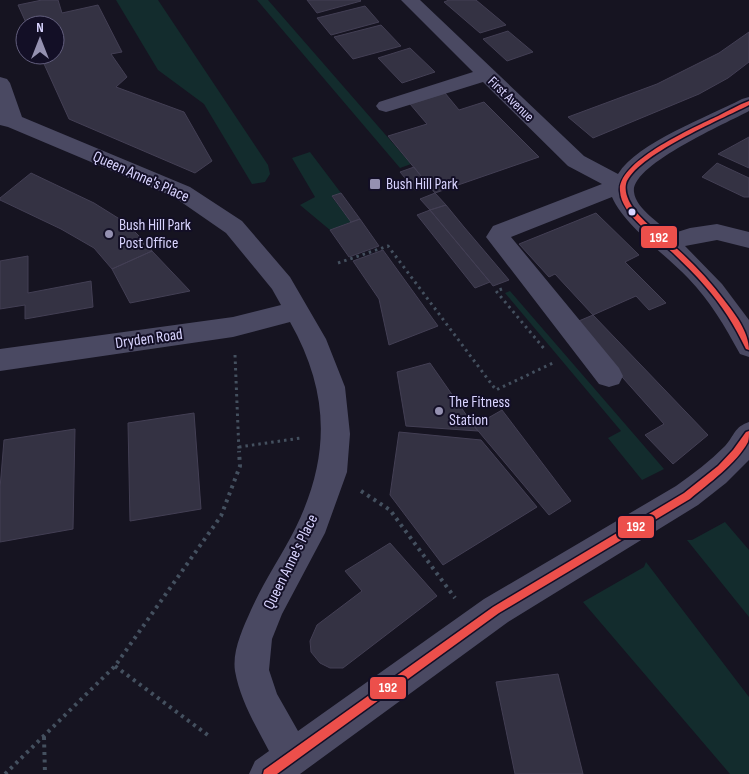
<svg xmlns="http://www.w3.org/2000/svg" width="749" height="774" viewBox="0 0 749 774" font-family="'Sofia Sans Condensed',sans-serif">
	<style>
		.green { fill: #132c2d }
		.building { fill: #343243; stroke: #433f54 }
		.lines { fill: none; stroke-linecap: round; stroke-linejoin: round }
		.path-far1 { stroke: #44505f; stroke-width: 3; stroke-dasharray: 2.5 4; stroke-linecap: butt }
		.path { stroke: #44505f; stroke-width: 4; stroke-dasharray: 3 4.5; stroke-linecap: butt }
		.minor { fill: #4a4962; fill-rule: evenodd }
		.bus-1-casing { stroke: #130f26; stroke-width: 3 }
		.bus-1 { fill: #ec4f4b; fill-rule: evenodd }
		.poi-dot { fill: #9591b1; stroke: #130f26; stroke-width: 2 }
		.bus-dot { fill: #d9d4ff; stroke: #130f26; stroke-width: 2 }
		.labels { text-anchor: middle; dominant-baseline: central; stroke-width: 4; stroke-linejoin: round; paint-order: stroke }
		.far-street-label { font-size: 14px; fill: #d9d4ff; stroke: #130f26 }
		.street-label { font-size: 16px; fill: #d9d4ff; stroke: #130f26 }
		.poi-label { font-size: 16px; fill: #d9d4ff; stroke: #130f26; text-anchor: start }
		.line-badge { stroke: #130f26; stroke-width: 2 }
		.badge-label { font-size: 14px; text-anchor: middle; font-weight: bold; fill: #fff }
	</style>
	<rect width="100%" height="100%" fill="#161421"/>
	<path class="green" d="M116,0H158L268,165L270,174L265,182L252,184L204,104L158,70Z
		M257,0H268L411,164L400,168Z
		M310,152L341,193L332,197L351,222L330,230L300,205L315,197L292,158Z
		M510,291L664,469L642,480L608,438L621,431L505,293Z
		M725,522L749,550V617L687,540H692Z
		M646,562L749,697V774H730L583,602L644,567Z"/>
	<path class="building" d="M42,0H58L62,13L98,5L122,52L111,54L127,77L116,87L184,112L212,161L195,173L69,119L40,55H55V25H27L18,5Z
		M307,0H360L361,1L317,13Z
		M449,0H476L506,25L480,33L444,2Z
		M365,6L379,22L331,35L317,18Z
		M381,25L401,46L353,59L334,37Z
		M508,31L533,52L507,61L483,39Z
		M749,32V62L728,78L699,94L593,138L568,117L657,84L719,53Z
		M410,48L435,72L402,83L378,58Z
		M445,93L459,110L484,102L539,157L435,193L388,136L427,124L410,104Z
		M749,137V168L718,154Z
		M717,163L749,178V197H744L702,177Z
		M414,167L428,185L415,190L400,172Z
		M31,173L94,203L126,223L149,246L152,251L112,269L94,248L61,229L0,200V198Z
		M341,193L360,219L351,222L332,196Z
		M435,193L446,205L430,210L420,199Z
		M446,205L464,227L509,280L493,286L490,282L430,210Z
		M430,210L490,282L475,288L417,215Z
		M596,213L639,255L625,262L666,303L649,310L636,296L593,315L555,274L549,277L519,244Z
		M360,219L379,246L349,257L330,230Z
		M383,250L438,326L389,345L379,299L353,261Z
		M152,251L190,291L130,303L112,269Z
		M28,256V293L91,281L93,307L25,319V305L0,309V261Z
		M593,315L708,435L673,464L645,435L664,424L574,323Z
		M430,363L474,426L478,431L406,426L397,372Z
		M502,410L571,501L549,515L474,426Z
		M194,413L201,509L130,521L128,423Z
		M75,429L73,529L0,542V488L4,440Z
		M399,432L481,440L537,507L443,565L390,495Z
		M390,543L437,596L343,668H330L320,663L311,652L310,641L317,625L362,591L345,571Z
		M558,674L583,774H515L496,682Z"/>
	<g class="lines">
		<path class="path-far1" d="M338,263L388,246L496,390L555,362
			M502,289L496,291L546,351
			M235,355L239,452
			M239,447L301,438"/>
		<path class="path" d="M361,491L390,510L455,598
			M115,666L209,736
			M44,737L45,774
			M5,774L115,666L221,516L240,466L239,451"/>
		<path class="minor" d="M401,0H420L584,156L618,174C638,142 708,117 742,99L749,97V111C727,123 630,165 634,192C636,209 660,223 671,234L690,228L717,224L749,232V248L717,240L685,246L722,284L749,320V357L740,354C724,325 711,302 688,278C666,255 624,225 612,197L511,237L619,368L623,376L619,384L609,387L599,384L486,237L493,226L602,184L568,166L483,82L393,110L386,112L379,110L376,106L379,102L473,72Z
			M0,77L7,79L10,83L22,117L190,187L242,221L290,277L326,339L345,387L350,434L347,472L325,533L282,614L272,639L269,670L277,694L298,731L484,599L676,486C693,474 710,461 725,446C735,435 734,427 749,422V460L726,483L698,505L508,622L300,774H249L255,761L269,751C256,726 240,700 235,671C232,651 243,628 251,610C264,581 282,555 296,527C331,455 329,391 290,322L233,337L0,371V349L233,317L281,305L272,289L226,233L174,197L8,127L0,125Z"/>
		<defs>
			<path id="bus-1" d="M749,101V105C722,119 634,156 626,184C624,194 630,204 636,212C647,225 662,236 675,247C693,263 710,281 724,300C735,314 749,332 749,350L746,349C735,326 722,305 705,286C695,274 684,264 673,253C657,238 621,215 620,191C617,161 695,127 718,116C728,111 738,105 749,101Z
				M749,431C749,435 749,439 748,442C737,463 708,484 690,499L499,613L277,774H263L264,770L493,607L684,493L718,466L733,450L746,432Z"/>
		</defs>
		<use href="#bus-1" class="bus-1-casing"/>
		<use href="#bus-1" class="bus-1"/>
	</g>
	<g class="poi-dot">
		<rect x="369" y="178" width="12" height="12" rx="2.5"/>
		<circle cx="109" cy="234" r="5"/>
		<circle cx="439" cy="411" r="5"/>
	</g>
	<circle class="bus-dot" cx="632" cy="212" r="4.5"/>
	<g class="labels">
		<g class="far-street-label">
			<text transform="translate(511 99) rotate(44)">First Avenue</text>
		</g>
		<g class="street-label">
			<text transform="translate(141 177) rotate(24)">Queen Anne's Place</text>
			<text transform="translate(149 339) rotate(-8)">Dryden Road</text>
			<text transform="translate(291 562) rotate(-64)">Queen Anne's Place</text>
		</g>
		<g class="poi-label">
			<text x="386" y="184">Bush Hill Park</text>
			<text x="119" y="225">Bush Hill Park<tspan x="119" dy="18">Post Office</tspan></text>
			<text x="449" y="402">The Fitness<tspan x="449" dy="18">Station</tspan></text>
		</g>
	</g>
	<g class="line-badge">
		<rect x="640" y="225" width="38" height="24" rx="5" fill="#ec4f4b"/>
		<rect x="617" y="515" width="38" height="24" rx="5" fill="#ec4f4b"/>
		<rect x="369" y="676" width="38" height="24" rx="5" fill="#ec4f4b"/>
	</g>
	<g class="badge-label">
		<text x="659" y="242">192</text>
		<text x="636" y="531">192</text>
		<text x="388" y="692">192</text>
	</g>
	<g transform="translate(40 40)"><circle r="24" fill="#130f26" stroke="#625e7d"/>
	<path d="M0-4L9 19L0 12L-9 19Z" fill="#9591b1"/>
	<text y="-8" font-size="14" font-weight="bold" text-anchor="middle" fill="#d9d4ff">N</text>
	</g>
</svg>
